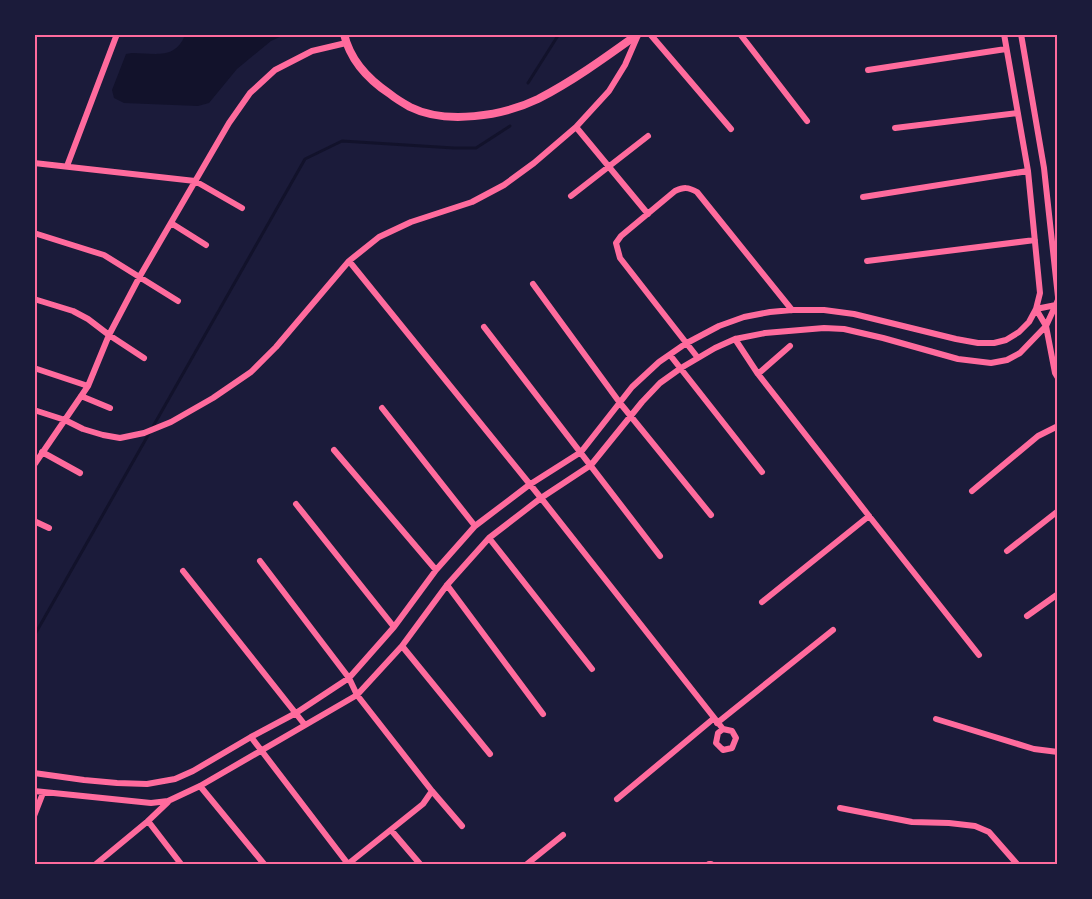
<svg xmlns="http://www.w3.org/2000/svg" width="1092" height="899" viewBox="0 0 1092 899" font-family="'Public Sans',sans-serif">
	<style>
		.water { fill: #12122b }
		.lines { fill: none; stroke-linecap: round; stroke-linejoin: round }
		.stream { stroke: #12122b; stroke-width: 3 }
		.minor { stroke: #ff6b9d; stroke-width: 6 }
		.tertiary { stroke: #ff6b9d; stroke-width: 8 }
		.neatline { fill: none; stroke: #ff6b9d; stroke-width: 2 }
	</style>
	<rect width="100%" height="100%" fill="#1b1b3a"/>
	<path class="water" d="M185,35V34L284,35L271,41L237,69L209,103L198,106L124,103L114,98L112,90L126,54L132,53C155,53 175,60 185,35Z"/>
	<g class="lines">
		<path class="stream" d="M528,83L559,34
			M34,636L305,159L342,141L454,148H476L510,126"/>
		<path class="minor" d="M650,34L731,129
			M740,34L807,121
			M1021,34L1044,168L1058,297
			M868,70L1006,49
			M576,127L648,214
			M895,128L1018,113
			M34,163L195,181L242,208
			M67,166L117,34
			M571,196L648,136
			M863,197L1028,171
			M171,223L206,245
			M34,233L104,255L178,301
			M349,261L541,498L723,729
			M867,261L1035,240
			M533,284L620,403L711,515
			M34,299L73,311L88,319L109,335L144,358
			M1036,309L1046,326L1055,373L1058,378
			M1036,309L1056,305
			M484,327L660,556
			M735,339L758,374L869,516L979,655
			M670,355L762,472
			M698,358L620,258L616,243L621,236L675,191C684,187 688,187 697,192L792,310
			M34,368L88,386
			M758,374L790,346
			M81,396L110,408
			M382,408L475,526
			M34,410L65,420L83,429L103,435L120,438L144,433L171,422L213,398L251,372L276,347L349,261L379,237L411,222L472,202L504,185L534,163L576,127L609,91L625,65L638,35
			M334,450L436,570
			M42,452L80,473
			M34,465L88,386L109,335L140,276L229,123L250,93L275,70L312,51L346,43
			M972,491L1038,436L1058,426
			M296,504L394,627
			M34,521L49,528
			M489,538L592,669
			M1007,551L1058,511
			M260,561L349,678L357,695L432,791L462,826
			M183,571L305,725
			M447,585L543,714
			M762,602L869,516
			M1027,616L1058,594
			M402,646L490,754
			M936,719L1034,749L1058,752
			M717,723L833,630
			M723,729L732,731L736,738L732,748L723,750L716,743L718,733Z
			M251,737L348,864
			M34,773L84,780L117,783L147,784L175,779L193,771L251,737L296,713L349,678L394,627L436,570L475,526L529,485L581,452L632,387L659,362L685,344L719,326L744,317L770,312L792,310H824L854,314L956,339L978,343H994L1006,340L1019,332L1029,322L1036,309L1040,293L1028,171L1004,34
			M200,786L264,864
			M34,791L151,803L168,801L200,786L357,695L402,646L447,585L489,538L541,498L591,465L642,402L660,383L681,368L715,348L735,339L765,333L824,328L844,329L883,338L958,359L991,363L1007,360L1020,353L1046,326L1058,300
			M617,799L713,719
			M840,808L912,822L949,823L975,826L989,832L1017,864
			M34,816L43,793
			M148,821L181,864
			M391,830L420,864
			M96,864L148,821L168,802
			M348,864L423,804L432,791
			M527,864L563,835
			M709,864H711"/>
		<path class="tertiary" d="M344,34C350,60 369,80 390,94C396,99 403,103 410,107C446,125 503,116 538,99C573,81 606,57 638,34"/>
	</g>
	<rect width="1092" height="899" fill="none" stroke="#1b1b3a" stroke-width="72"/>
	<rect x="36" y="36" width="1020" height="827" class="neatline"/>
</svg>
